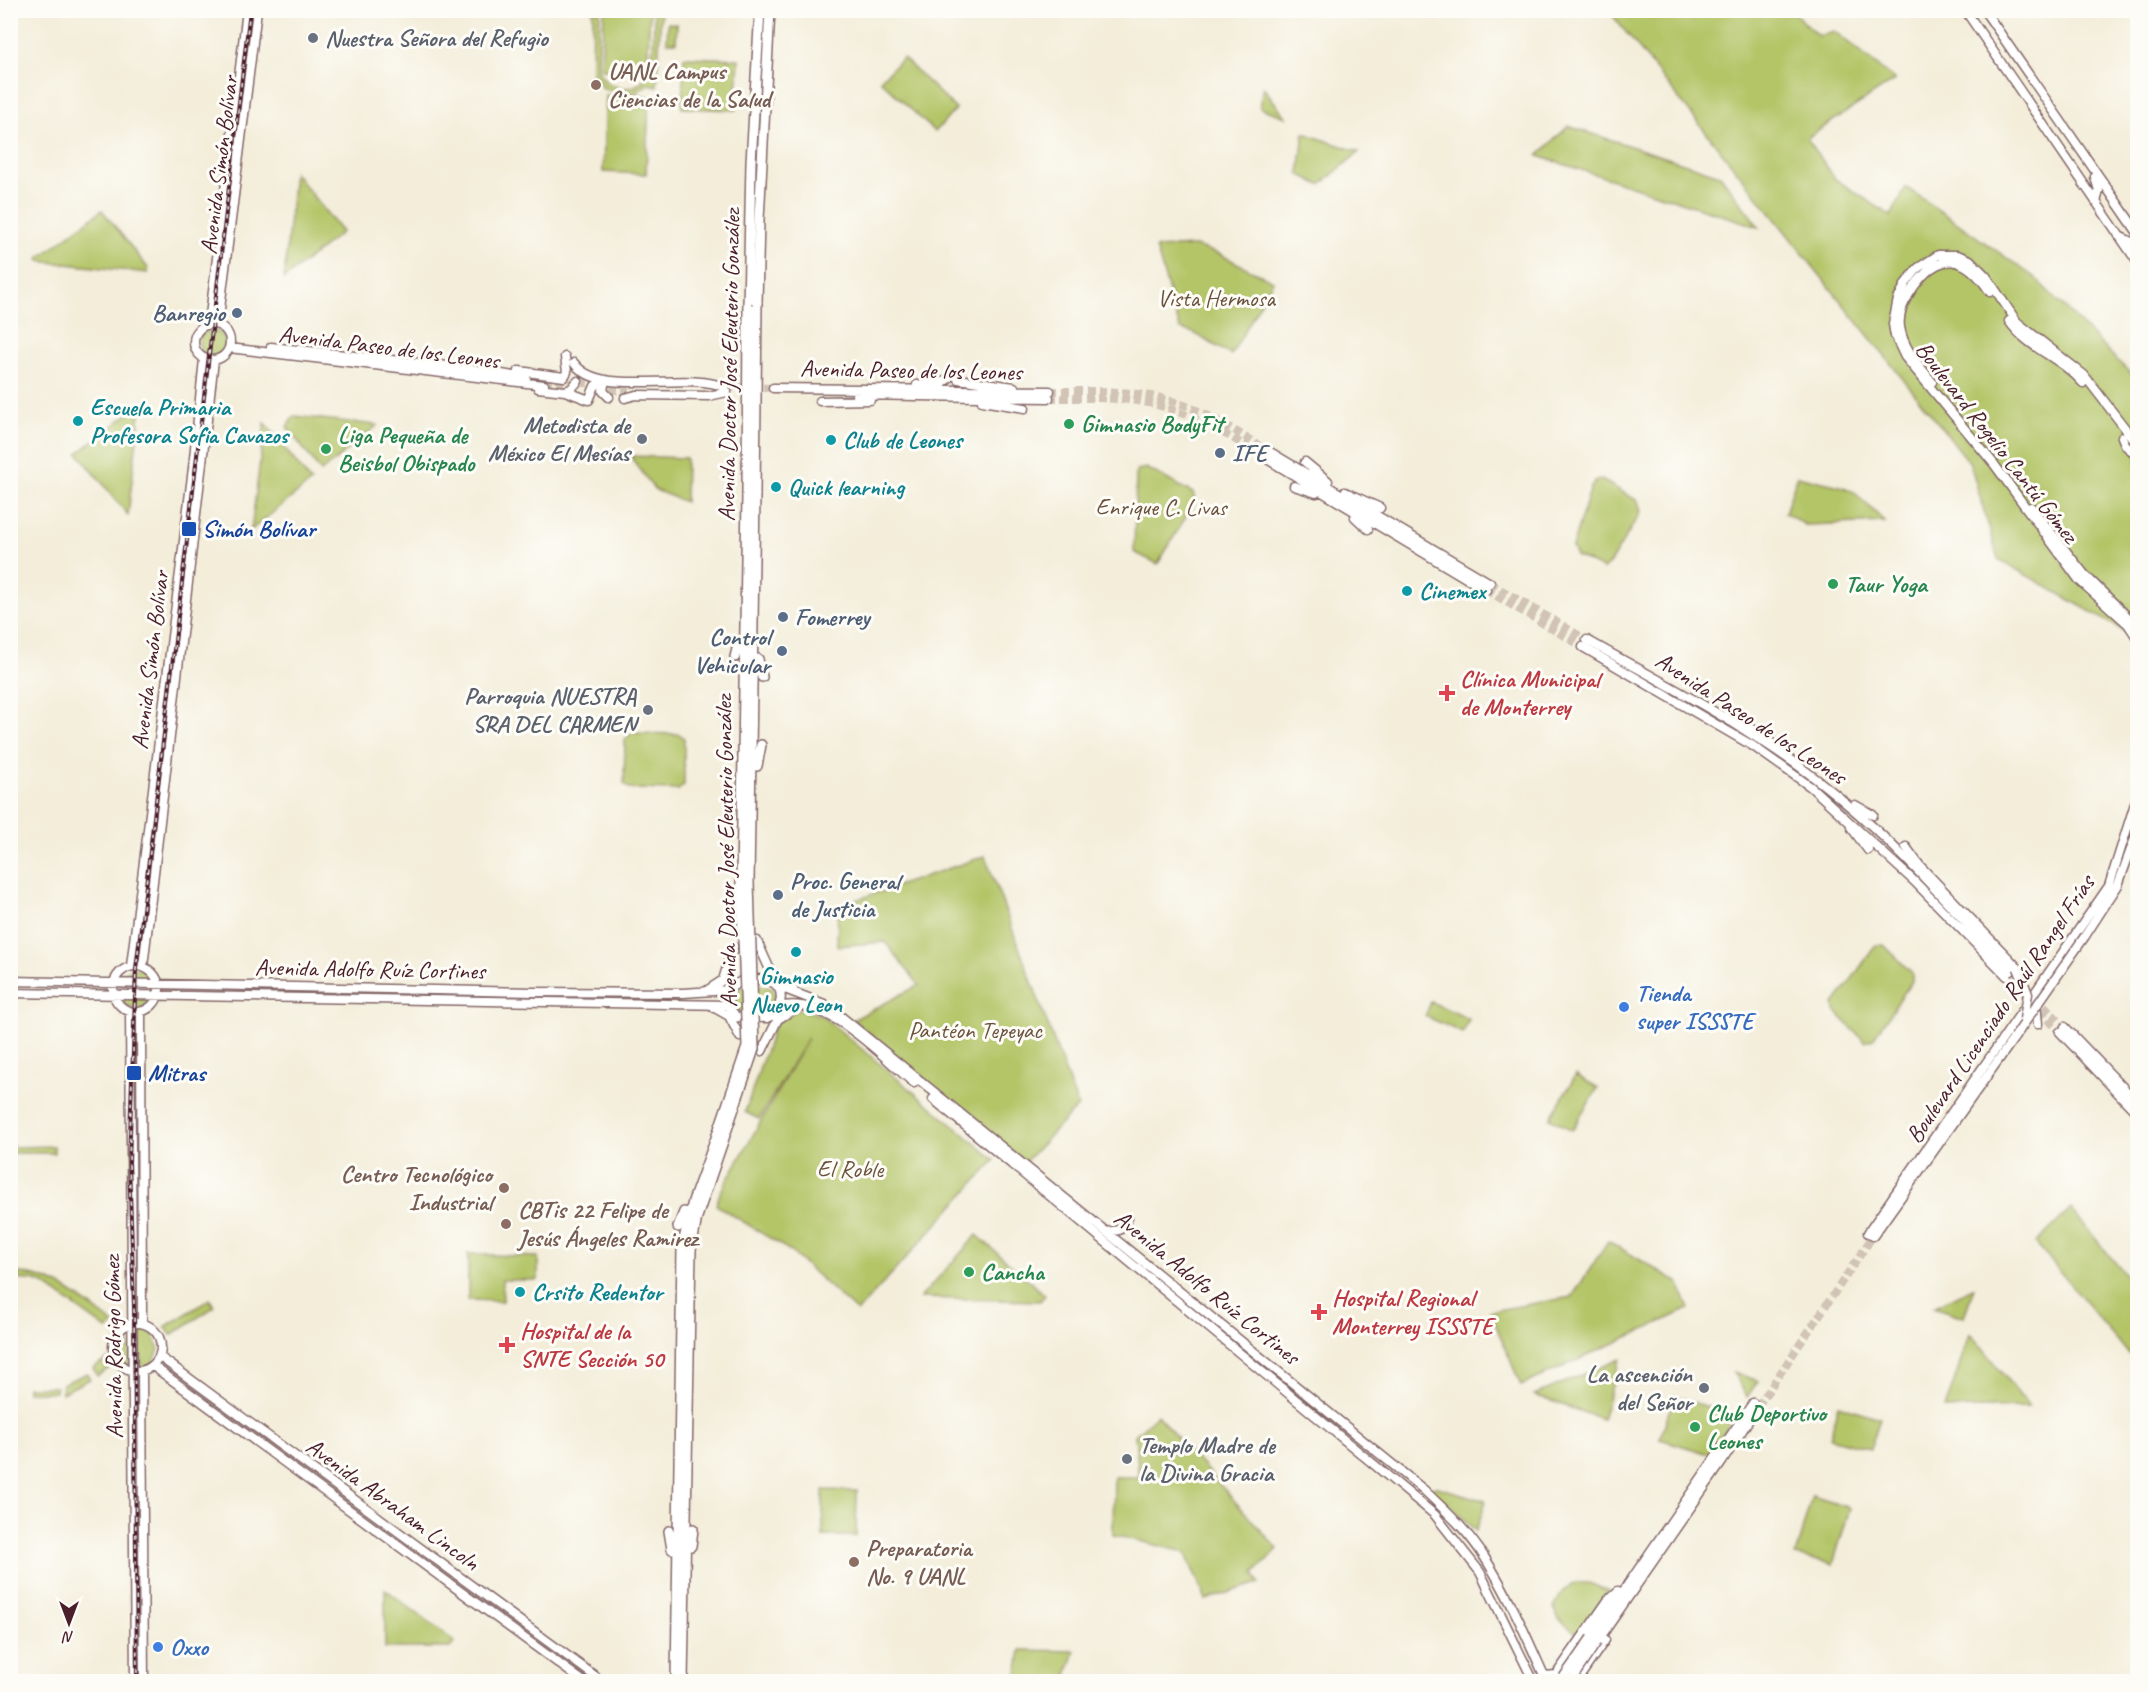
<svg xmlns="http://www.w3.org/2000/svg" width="2148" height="1692" viewBox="0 0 2148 1692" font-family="Caveat,sans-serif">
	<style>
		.green { fill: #b4c567; stroke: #7f7249; stroke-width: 1.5 }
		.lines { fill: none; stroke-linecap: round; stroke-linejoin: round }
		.major-tunnel { stroke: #d1c4b6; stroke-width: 8; stroke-dasharray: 8 4; stroke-linecap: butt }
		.major-casing { stroke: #856768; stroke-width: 11 }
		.highway-casing { stroke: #856768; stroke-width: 12 }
		.major { stroke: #fff; stroke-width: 8 }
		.highway { stroke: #fff; stroke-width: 9 }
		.rail-casing { stroke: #4a1f2b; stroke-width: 4 }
		.rail { stroke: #fdfcf7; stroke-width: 1.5; stroke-dasharray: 4.5; stroke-linecap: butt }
		.major-bridge-casing { stroke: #856768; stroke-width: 11; stroke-linecap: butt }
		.highway-bridge-casing { stroke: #856768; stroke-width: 12; stroke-linecap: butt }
		.major-bridge { stroke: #fff; stroke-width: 8 }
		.highway-bridge { stroke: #fff; stroke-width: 9 }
		.worship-dot { fill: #6b7280; stroke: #fdfcf7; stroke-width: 2 }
		.education-dot { fill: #8d6e63; stroke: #fdfcf7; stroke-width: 2 }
		.service-dot { fill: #5c6f8a; stroke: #fdfcf7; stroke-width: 2 }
		.culture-dot { fill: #0f9aa8; stroke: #fdfcf7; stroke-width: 2 }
		.leisure-dot { fill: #2e9e5b; stroke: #fdfcf7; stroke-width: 2 }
		.transit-dot { fill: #1a4fb4; stroke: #fdfcf7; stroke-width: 2 }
		.health-dot { fill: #e0444e; stroke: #fdfcf7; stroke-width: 2 }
		.shop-dot { fill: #3f7fe0; stroke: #fdfcf7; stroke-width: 2 }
		.labels { text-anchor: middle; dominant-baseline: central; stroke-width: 6; stroke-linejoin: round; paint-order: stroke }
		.worship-label { font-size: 24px; font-weight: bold; fill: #5b616d; stroke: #fdfcf7; text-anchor: end }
		.education-label { font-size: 24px; font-weight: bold; fill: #785e54; stroke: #fdfcf7; text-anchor: start }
		.street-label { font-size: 24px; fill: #4a1f2b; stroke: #fdfcf7 }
		.park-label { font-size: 24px; fill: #6a513d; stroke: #fdfcf7 }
		.service-label { font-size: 24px; font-weight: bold; fill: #4e5e75; stroke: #fdfcf7; text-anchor: start }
		.culture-label { font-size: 24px; font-weight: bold; fill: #0d838f; stroke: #fdfcf7; text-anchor: start }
		.leisure-label { font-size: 24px; font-weight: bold; fill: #27864d; stroke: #fdfcf7; text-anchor: start }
		.transit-label { font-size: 24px; font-weight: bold; fill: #164399; stroke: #fdfcf7; text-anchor: start }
		.health-label { font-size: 24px; font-weight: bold; fill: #be3a42; stroke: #fdfcf7; text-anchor: start }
		.shop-label { font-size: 24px; font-weight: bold; fill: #366cbe; stroke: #fdfcf7; text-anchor: start }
	</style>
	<rect width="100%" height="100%" fill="#fdfcf7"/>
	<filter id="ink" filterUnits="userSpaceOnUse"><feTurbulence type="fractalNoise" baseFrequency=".0167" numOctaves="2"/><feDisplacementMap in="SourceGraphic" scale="12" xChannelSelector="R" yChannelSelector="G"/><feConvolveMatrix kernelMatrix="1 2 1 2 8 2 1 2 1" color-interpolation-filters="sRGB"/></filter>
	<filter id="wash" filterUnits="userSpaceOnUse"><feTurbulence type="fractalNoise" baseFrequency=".008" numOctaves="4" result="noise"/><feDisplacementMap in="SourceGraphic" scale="24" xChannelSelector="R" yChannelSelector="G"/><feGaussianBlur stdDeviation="1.35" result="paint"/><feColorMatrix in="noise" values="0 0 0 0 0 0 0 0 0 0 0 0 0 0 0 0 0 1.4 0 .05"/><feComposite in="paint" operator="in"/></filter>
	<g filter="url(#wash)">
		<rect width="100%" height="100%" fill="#f3edd9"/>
		<path class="green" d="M593,11H600L598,70C603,80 612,87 623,88C659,90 653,33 654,11H661L657,86L648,84L637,92L625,95L649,96L646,174L603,172L606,95H621L603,88L592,74Z
			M604,11H650L647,72L601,69Z
			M1609,11H1792L1818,36L1834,31L1895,80L1807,138L1835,179L1891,216L1906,187L2034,277L2137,380V667L2128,633L1998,559L1970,463Z
			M668,23L677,24L676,42H667Z
			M684,57L739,59L736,110L682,108Z
			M903,58L956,109L935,132L880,80Z
			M1263,87L1286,117L1260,108Z
			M1568,126L1720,175L1759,227L1538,156Z
			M1304,133L1359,152L1320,185L1299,174Z
			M294,172L342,232L284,279Z
			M102,210L148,268V273L39,261V258Z
			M1195,246L1219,254L1273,281L1231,355L1194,333L1180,329L1156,248Z
			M199 343a13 13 0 1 1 26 0a13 13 0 1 1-26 0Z
			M141,404L128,515L78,453Z
			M294,416L378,425L321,472L287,427Z
			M265,423L311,482L251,530Z
			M630,456L686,458L685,502L655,490Z
			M1146,468L1193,493L1195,501L1158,564L1134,552L1136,474L1138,470Z
			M1797,476L1844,487L1854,492L1885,522L1805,525L1785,513Z
			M1597,480H1602L1638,501L1641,512L1610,563L1603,569L1576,556L1572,547L1591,487Z
			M631,733L679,734L684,738V785L678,790L630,789L624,784L625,740Z
			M985,856L1078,1106L1025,1162L853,1020L919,985L885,942L837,946L838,906Z
			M1876,945H1884L1912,973V981L1873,1039L1865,1042L1835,1011L1834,1004Z
			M139,968L150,972L155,980L117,979L128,970Z
			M760,985L772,988L775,994L772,1009L763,1014L739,1012L734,1003L735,990L748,985Z
			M119,998H155C144,1011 129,1013 119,998Z
			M1431,1002L1469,1019L1463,1033L1425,1016Z
			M798,1009L821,1015L995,1160L857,1312L789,1250L716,1205L720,1193L808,1038L759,1119L745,1112L775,1023Z
			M1576,1075L1598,1088L1572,1130L1550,1118Z
			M54,1146V1153H11V1147Z
			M2071,1209L2137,1289V1364L2036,1243Z
			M977,1235L1045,1295L1040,1301L920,1298Z
			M1608,1241L1678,1282L1689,1309L1521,1386L1490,1311L1572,1297Z
			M468,1254L538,1257V1280H502L503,1301L468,1300Z
			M11,1272C56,1275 79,1298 114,1324L108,1330L44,1284L33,1280L11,1279Z
			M1974,1287L1964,1317L1933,1307Z
			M210,1299L214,1307L171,1335L165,1327Z
			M140,1325L154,1335L159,1350L153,1363L141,1369Z
			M129,1327L130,1367L119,1360C112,1346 115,1333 129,1327Z
			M1970,1333L2029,1407L1945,1409Z
			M108,1359L113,1366L97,1376L93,1368Z
			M1620,1359L1602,1419L1534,1395Z
			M1733,1372L1758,1381L1747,1397Z
			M87,1373L90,1379L62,1393V1384Z
			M27,1387H56V1392H27Z
			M1674,1396L1735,1416L1709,1454L1660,1439Z
			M1838,1405L1880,1418L1870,1449L1830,1438Z
			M1157,1415L1278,1549L1254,1573L1259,1583L1206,1600L1185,1552L1113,1535L1114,1477H1139L1135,1435Z
			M1434,1486L1486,1501L1476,1531L1446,1501L1429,1491Z
			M823,1490L857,1491L856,1536H823Z
			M1812,1496L1850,1508L1833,1564L1795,1556Z
			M1577,1583H1589L1609,1591L1579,1635L1557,1618L1554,1607L1564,1589Z
			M385,1589L455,1642L450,1648H385Z
			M1021,1650L1075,1651L1065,1681H1016Z"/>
	</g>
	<g filter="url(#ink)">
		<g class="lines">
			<path class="major-tunnel" d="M544,381L603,384
				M727,387L773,388
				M598,389L629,391
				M1050,391C1093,391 1140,389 1181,404C1213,415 1241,435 1270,452
				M1049,398C1078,398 1108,397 1137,401C1185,408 1226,434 1267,459
				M1490,583L1587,640
				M1486,590L1583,647
				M2007,976L2060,1032
				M2036,997L2065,1027
				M1758,1406L1873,1236"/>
			<defs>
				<path id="major" d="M1965,10L2138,263
					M1984,10L2138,233
					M2095,177L2099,191L2096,202
					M2119,236L2138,245
					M2009,321C2028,349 2062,358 2083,383
					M194 342a18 18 0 1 1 36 0a18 18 0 1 1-36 0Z
					M209,324L247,10
					M218,325L257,10
					M271,347L466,368L526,378
					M229,348L544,385
					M574,363C600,399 685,370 724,387
					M519,371L564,377L567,372L565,357
					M958,379L1014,387
					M605,380L603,391L609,397
					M1932,382C1919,365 1903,348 1900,327C1898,312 1905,300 1913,288C1940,249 1966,255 1990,292
					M917,385L942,383L948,379
					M538,388L565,391L589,400L595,386L605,380
					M773,388L1050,391
					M565,391L571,389L578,381
					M857,395L1049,398
					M625,398L636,395L709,396L727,392
					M820,401L870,400
					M982,401L1025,408
					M2122,437L2126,446L2138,456
					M2138,445L2084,375L2017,322L1986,276L1970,260L1957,255H1938L1918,268L1906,283L1898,299L1893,324L1895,336L1905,357L1994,464L2079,580L2128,624L2138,639
					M1270,452L1490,583
					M1267,459L1486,590
					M1305,462L1328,481
					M1294,486L1316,493
					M1345,492L1380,508
					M2031,507L2084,574L2138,627
					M1355,517L1368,529
					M1587,640C1673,689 1766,735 1841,799C1903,850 1956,913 2011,971
					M1583,647L1753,746L1811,787L1914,881L2007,976
					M1727,710L1778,748
					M1855,805L1873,815
					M1851,827L1868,850
					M1906,847L1920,866L2018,968
					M2085,936L2118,885L2138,830
					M757,941L771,972L793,989
					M113 989a23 23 0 1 1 46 0a23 23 0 1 1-46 0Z
					M131,966L193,468L204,359
					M143,967L214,360
					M757,979C762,980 768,980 772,982C787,990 781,1013 767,1018L736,1017L728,1005L730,988L743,980Z
					M10,981L533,992L683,993L729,990
					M777,986L824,1004L843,1018L1424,1490C1446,1511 1469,1532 1485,1558C1510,1597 1528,1640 1547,1682
					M706,991L723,980L733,947
					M10,993L728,1005
					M2036,1003L2038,1024
					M713,1007L729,1016L740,1037
					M779,1007C826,994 880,1055 914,1083
					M130,1012L135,1682
					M141,1012L142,1323
					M2065,1027L2138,1103
					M2060,1032L2138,1114
					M762,1051L778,1019L798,1007
					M933,1099L1435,1515L1480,1572L1534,1682
					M1107,1232L1119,1230L1128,1218
					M1868,1233L2109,886L2138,794
					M1873,1236L2014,1038
					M113 1347a24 24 0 1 1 48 0a24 24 0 1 1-48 0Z
					M160,1357L603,1682
					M153,1366L584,1682
					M142,1371L144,1682
					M1591,1638L1753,1403
					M1597,1642L1722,1462L1757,1407
					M1544,1676L1556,1675L1609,1599L1618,1591
					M1576,1682L1605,1640"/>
				<path id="highway" d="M757,303L759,220L770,10
					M748,307L751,162L760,10
					M735,657L739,641
					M758,659L762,677
					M757,766L761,745
					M741,882L747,495
					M749,882L755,494
					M678,1227L684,1212
					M669,1531L672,1549
					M691,1546L693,1529
					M676,1682L682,1248L693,1201L715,1141
					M683,1682L691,1250L697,1217L722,1144"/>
			</defs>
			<use href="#major" class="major-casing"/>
			<use href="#highway" class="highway-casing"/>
			<use href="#major" class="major"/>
			<use href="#highway" class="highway"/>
			<defs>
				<path id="rail" d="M137,1682L134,1306L129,1162L136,969L250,10"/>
			</defs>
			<use href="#rail" class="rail-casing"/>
			<use href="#rail" class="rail"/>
			<defs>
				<path id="major-bridge" d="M2018,968L2028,994L2024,1019
					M2014,1038L2085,936
					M1560,1682L1591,1638
					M1570,1682L1597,1642"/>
				<path id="highway-bridge" d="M755,494L757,303
					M747,495L748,307
					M715,1141L747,1047L741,882
					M722,1144L754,1049L749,882"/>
			</defs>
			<use href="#major-bridge" class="major-bridge-casing"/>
			<use href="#highway-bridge" class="highway-bridge-casing"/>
			<use href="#major-bridge" class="major-bridge"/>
			<use href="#highway-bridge" class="highway-bridge"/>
		</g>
	</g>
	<g class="worship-dot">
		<circle cx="313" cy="38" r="6"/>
		<circle cx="642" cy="439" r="6"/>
		<circle cx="648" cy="710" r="6"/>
		<circle cx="1704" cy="1388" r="6"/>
		<circle cx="1127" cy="1459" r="6"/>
	</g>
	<g class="education-dot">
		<circle cx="596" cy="85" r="6"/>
		<circle cx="504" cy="1188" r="6"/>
		<circle cx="506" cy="1224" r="6"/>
		<circle cx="854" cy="1562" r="6"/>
	</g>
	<g class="service-dot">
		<circle cx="237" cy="313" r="6"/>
		<circle cx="1220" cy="453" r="6"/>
		<circle cx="783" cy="617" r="6"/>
		<circle cx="782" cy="651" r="6"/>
		<circle cx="778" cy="895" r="6"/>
	</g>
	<g class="culture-dot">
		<circle cx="78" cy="421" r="6"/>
		<circle cx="831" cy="440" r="6"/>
		<circle cx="776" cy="487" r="6"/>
		<circle cx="1407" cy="591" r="6"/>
		<circle cx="796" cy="952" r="6"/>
		<circle cx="520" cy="1292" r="6"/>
	</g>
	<g class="leisure-dot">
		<circle cx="1069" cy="424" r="6"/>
		<circle cx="326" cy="449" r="6"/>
		<circle cx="1833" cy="584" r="6"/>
		<circle cx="969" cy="1272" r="6"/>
		<circle cx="1695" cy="1427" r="6"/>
	</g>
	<g class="transit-dot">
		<rect x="181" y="521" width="16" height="16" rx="3"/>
		<rect x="126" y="1065" width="16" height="16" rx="3"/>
	</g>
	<g class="health-dot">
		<path d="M1444 684h6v6h6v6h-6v6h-6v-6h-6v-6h6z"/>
		<path d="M1316 1303h6v6h6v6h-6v6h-6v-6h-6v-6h6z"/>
		<path d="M504 1336h6v6h6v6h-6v6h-6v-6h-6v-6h6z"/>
	</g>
	<g class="shop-dot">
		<circle cx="1624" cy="1007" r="6"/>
		<circle cx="158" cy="1647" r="6"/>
	</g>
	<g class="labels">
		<g class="worship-label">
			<text x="325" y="38" text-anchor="start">Nuestra Señora del Refugio</text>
			<text x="630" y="425">Metodista de<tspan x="630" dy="28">México El Mesías</tspan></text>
			<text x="636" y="696">Parroquia NUESTRA<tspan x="636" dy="28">SRA DEL CARMEN</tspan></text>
			<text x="1692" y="1374">La ascención<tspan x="1692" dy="28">del Señor</tspan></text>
			<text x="1139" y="1445" text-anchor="start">Templo Madre de<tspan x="1139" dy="28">la Divina Gracia</tspan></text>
		</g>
		<g class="education-label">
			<text x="608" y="71">UANL Campus<tspan x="608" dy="28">Ciencias de la Salud</tspan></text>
			<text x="492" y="1174" text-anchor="end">Centro Tecnológico<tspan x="492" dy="28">Industrial</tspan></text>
			<text x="518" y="1210">CBTis 22 Felipe de<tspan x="518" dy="28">Jesús Ángeles Ramirez</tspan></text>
			<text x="866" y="1548">Preparatoria<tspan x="866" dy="28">No. 9 UANL</tspan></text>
		</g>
		<g class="street-label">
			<text transform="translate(219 165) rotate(-83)">Avenida Simón Bolívar</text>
			<text transform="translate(389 347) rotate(7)">Avenida Paseo de los Leones</text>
			<text transform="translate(729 365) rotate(-89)">Avenida Doctor José Eleuterio González</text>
			<text transform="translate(911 370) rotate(1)">Avenida Paseo de los Leones</text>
			<text transform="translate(1997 442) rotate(52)">Boulevard Rogelio Cantú Gómez</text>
			<text transform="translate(150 660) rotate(-83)">Avenida Simón Bolívar</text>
			<text transform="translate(1751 718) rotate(33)">Avenida Paseo de los Leones</text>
			<text transform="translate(726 851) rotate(-91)">Avenida Doctor José Eleuterio González</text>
			<text transform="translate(370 969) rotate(1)">Avenida Adolfo Ruíz Cortines</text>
			<text transform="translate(2000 1009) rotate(-56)">Boulevard Licenciado Raúl Rangel Frías</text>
			<text transform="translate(1207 1287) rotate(39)">Avenida Adolfo Ruíz Cortines</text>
			<text transform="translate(113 1347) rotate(-91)">Avenida Rodrigo Gómez</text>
			<text transform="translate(393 1504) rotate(36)">Avenida Abraham Lincoln</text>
		</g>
		<g class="park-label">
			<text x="1216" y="298">Vista Hermosa</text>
			<text x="1161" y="507">Enrique C. Livas</text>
			<text x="975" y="1030">Pantéon Tepeyac</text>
			<text x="850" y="1169">El Roble</text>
		</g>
		<g class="service-label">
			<text x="225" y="313" text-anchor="end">Banregio</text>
			<text x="1232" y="453">IFE</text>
			<text x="795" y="617">Fomerrey</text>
			<text x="770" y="637" text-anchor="end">Control<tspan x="770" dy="28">Vehicular</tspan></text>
			<text x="790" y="881">Proc. General<tspan x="790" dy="28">de Justicia</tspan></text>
		</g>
		<g class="culture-label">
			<text x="90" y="407">Escuela Primaria<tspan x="90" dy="28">Profesora Sofia Cavazos</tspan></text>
			<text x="843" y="440">Club de Leones</text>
			<text x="788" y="487">Quick learning</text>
			<text x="1419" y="591">Cinemex</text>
			<text x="796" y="976" text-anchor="middle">Gimnasio<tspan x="796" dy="28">Nuevo Leon</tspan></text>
			<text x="532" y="1292">Crsito Redentor</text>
		</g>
		<g class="leisure-label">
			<text x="1081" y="424">Gimnasio BodyFit</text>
			<text x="338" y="435">Liga Pequeña de<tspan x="338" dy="28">Beisbol Obispado</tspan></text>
			<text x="1845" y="584">Taur Yoga</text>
			<text x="981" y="1272">Cancha</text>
			<text x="1707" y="1413">Club Deportivo<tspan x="1707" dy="28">Leones</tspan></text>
		</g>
		<g class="transit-label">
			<text x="202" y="529">Simón Bolívar</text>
			<text x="148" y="1073">Mitras</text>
		</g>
		<g class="health-label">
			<text x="1460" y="679">Clínica Municipal<tspan x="1460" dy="28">de Monterrey</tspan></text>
			<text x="1332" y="1298">Hospital Regional<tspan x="1332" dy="28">Monterrey ISSSTE</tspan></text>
			<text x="520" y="1331">Hospital de la<tspan x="520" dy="28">SNTE Sección 50</tspan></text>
		</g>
		<g class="shop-label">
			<text x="1636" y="993">Tienda<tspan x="1636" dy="28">super ISSSTE</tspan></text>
			<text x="170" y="1647">Oxxo</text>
		</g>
	</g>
	<rect width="2148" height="1692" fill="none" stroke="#fdfcf7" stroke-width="36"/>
	<g transform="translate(69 1623) rotate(180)" stroke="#fdfcf7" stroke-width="4.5" paint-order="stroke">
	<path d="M0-4.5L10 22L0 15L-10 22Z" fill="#4a1f2b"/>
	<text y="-9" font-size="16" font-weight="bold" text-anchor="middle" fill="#4a1f2b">N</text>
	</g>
</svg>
